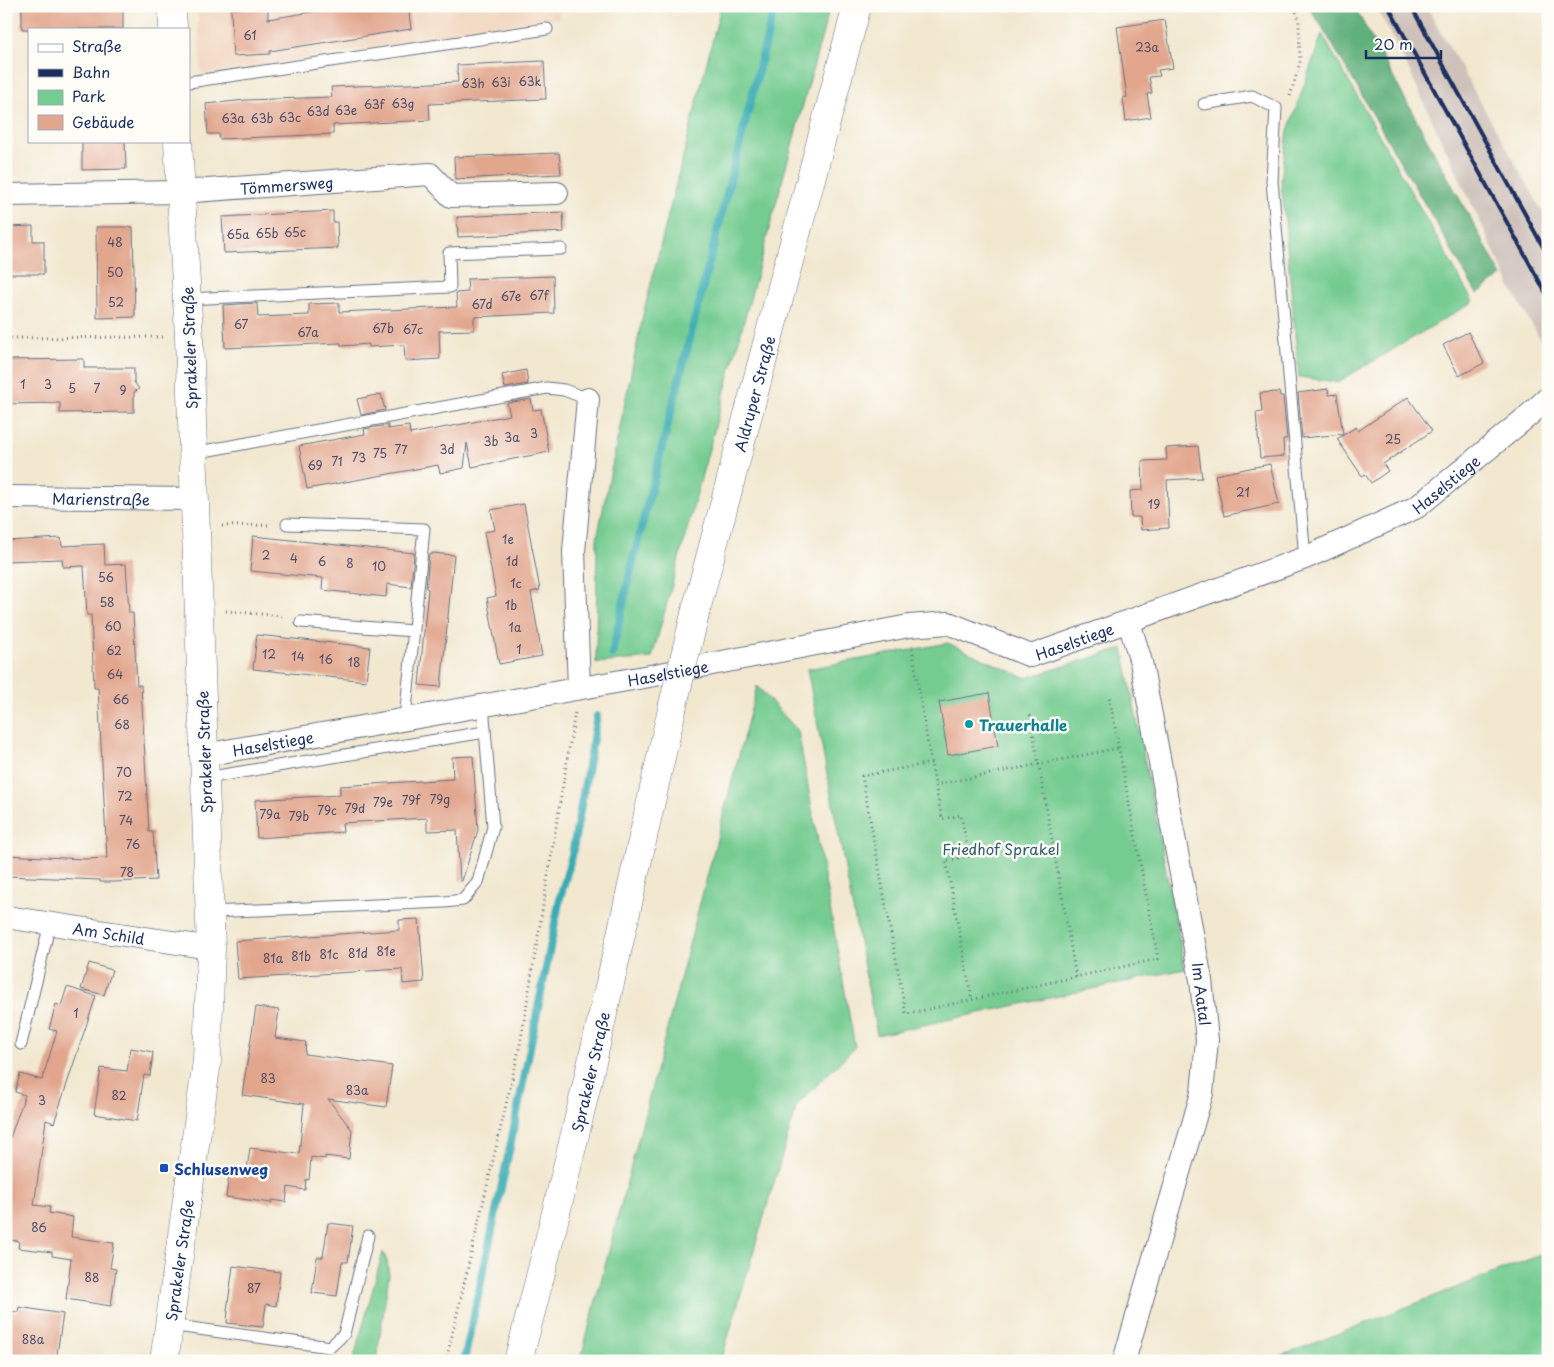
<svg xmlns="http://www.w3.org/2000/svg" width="1554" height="1367" viewBox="0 0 1554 1367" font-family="'Playpen Sans',sans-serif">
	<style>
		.built { fill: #f1d5bd }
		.industrial { fill: #cec1ba }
		.green { fill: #75cc91; stroke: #487e78 }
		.forest { fill: #60b07b; stroke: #3e706c }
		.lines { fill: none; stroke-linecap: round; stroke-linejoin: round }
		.stream { stroke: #39abb4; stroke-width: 8 }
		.building { fill: #e2a68d }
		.service-casing { stroke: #667086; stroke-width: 13 }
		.minor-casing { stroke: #667086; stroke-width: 24 }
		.tertiary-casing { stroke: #667086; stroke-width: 29 }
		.secondary-casing { stroke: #667086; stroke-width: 29 }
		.path { stroke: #667086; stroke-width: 3; stroke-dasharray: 1 4; stroke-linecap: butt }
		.service { stroke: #fff; stroke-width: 11 }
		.minor { stroke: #fff; stroke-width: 22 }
		.tertiary { stroke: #fff; stroke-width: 28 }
		.secondary { stroke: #fff; stroke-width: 28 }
		.rail { stroke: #1b2f5e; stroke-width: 4 }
		.secondary-bridge-casing { stroke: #667086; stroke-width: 29; stroke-linecap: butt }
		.secondary-bridge { stroke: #fff; stroke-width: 28 }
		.culture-dot { fill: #0f9aa8; stroke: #fdfcf7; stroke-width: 2 }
		.transit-dot { fill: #1a4fb4; stroke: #fdfcf7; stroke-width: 2 }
		.labels { text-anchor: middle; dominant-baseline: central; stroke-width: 5; stroke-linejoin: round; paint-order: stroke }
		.number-label { font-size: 12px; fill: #4d4d6a }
		.street-label { font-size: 15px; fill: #1b2f5e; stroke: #fdfcf7 }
		.culture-label { font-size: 15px; font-weight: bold; fill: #0d838f; stroke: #fdfcf7; text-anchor: start }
		.park-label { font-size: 15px; fill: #365e6d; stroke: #fdfcf7 }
		.transit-label { font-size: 15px; font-weight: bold; fill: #164399; stroke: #fdfcf7; text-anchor: start }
	</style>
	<rect width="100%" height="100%" fill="#fdfcf7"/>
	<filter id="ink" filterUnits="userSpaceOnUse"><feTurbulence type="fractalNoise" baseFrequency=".02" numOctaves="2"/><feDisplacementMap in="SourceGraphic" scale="10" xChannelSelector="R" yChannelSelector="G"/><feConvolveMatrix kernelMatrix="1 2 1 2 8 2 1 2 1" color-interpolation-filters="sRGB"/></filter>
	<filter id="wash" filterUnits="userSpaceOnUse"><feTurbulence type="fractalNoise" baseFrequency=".0096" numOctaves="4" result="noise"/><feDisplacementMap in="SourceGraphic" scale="20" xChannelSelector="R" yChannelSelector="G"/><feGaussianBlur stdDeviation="1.12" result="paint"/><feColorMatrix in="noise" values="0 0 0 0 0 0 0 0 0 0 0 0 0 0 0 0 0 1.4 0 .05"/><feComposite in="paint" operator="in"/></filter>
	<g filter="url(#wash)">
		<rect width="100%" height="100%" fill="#f2e8d0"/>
		<path class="built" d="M197,6H558L559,18L201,75Z"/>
		<path class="industrial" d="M1375,6H1426L1548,221V353L1512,290L1397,45Z"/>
		<path class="green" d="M721,6H830L652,658L596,663L597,538L643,315Z
			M1322,34L1473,302L1338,382L1299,377L1281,180L1288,131Z
			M948,643L1026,678L1123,648L1185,969L877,1035L807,669Z
			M757,686L798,731L855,1047L797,1105L721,1361H580Z
			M383,1252L387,1261L389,1275L376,1361H353Z
			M1548,1252V1361H1268Z"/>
		<path class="forest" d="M1308,6H1354L1502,276L1477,294L1321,25Z"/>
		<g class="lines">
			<path class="stream" d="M612,654L632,564L775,6
				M464,1361L514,1128L560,898L572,855L597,716"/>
		</g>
		<g id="blocks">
			<path class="building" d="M22,6H123V29H22Z
				M349,6H408L411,29L270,51V54L233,56L231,9L268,7V19Z
				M1165,20L1173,68L1158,70L1160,76L1149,77L1152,93L1147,94L1151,117L1126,121L1123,98L1127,97L1117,27Z
				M544,61L546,99L429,104L430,120L333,125V134L219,139V134H208L206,104L246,100L332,97L331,87L458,82L457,65Z
				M82,141H125L126,169L82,170Z
				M559,153L561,174L455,179L454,157Z
				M333,211V222H337L338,248L224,253L222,217Z
				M563,212L564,232L458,237L457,217Z
				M33,226V241H44V274H6V227Z
				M96,227H133L135,317L97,318Z
				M553,276L554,313L474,317V330L439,331L440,359L405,361L404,345L369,347V344L341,346V343L225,348L223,305L257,303L258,317L309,315V304L339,303V312L457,307L456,293L468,292L467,279Z
				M1468,332L1484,363L1459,376L1443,345Z
				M84,359V368H134V382L139,389L134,392V412L60,413V403L6,404V360Z
				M526,370L528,384L505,388L502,375Z
				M1328,389L1329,395L1337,394L1343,434L1302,438L1298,393Z
				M1279,392L1280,396H1283L1287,439H1283L1284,456L1260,458L1256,413L1262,412L1260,393Z
				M381,394L385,410L361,415L357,399Z
				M1408,397L1432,431L1383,464L1388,471L1371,483L1365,474L1362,476L1337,439L1356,427L1358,431Z
				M531,399L533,410L541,409L549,452L472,467L467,443L464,468L440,473L438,465L307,489L299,446L365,434L364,429L388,425V429L409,426L410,434L510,415L507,403Z
				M1198,446L1202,478L1167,480L1169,528L1141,530L1140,517H1131L1130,491L1143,490L1142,461L1167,460L1166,448Z
				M1270,464L1279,504L1224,516L1215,475Z
				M524,504L540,590L531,592L542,656L499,664L487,598L496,596L484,532L495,530L491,510Z
				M253,536L414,553L411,587L387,584L386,597L322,590L323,578L250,571Z
				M61,538L62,546L104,544L105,565L126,564L129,613H133L137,685H141L149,832H153L156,880L114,882H100V880L6,876V855L84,859L107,858L98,688H94L91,615H87L84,566L63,567L62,559L6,561V541Z
				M432,553L454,555L441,687L419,685L428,589L426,588L429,554L432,555Z
				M257,635L370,647L366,681L253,669Z
				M989,693L998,746L948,755L939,702Z
				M473,756L478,830L462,881H460L457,830L427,831V818L342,823L343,832L257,838L255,800L340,795V786L453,779L452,757Z
				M419,919L424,982L403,984L402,969L238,979L235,941L399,930V920Z
				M89,963L112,970L104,995L81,989Z
				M67,987L96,996L54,1123L46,1120L34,1205L50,1207L49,1213L73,1217L71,1237L114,1243L110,1268L116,1269L111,1306L66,1299L71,1259L52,1256V1252L18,1248L19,1241L6,1240V1149L25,1095L15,1092L20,1074L42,1080L57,1031L49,1029L56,1004L61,1006Z
				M256,1007L279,1010L275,1038L306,1042L305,1054L392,1066L386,1107L328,1099L352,1130L349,1159L325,1156V1159L311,1157L309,1180L306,1179L305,1190L288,1187L286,1202L272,1200V1203L226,1197L229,1175L246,1177L250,1148L299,1154L304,1104L242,1095Z
				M131,1048L153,1052L150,1076L144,1075L137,1121L94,1114L101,1068L127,1071Z
				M328,1223L353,1226L348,1262H342L337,1296L312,1293L317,1257H323Z
				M233,1266L280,1272L276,1306L266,1304L263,1327L227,1323L228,1311H227Z
				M19,1307L63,1314L56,1361H6V1311L18,1312Z"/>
		</g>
	</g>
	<g filter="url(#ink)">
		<use href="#blocks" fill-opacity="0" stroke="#667086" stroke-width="1"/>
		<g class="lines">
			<defs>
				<path id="service" d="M189,82L547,29
					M1204,104L1252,96L1276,108L1272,181L1305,558
					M187,299L450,287L449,253L561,249
					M193,453L547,388L564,390L588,399
					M287,524L424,529L405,719
					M301,622L413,631
					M205,778L485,732
					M210,912L445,902L463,900L478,882L493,827L483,705
					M21,1044L50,923
					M169,1325L330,1347L344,1334L368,1236"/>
				<g id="minor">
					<path id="s1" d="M6,195L180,192L430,174L451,196L557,193"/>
					<path id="s2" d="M6,497L195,499"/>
					<path d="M579,688L574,551L588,399"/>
					<path id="s3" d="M204,755L655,675L909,626L948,623L1031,656L1305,558L1417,507L1528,416L1548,398"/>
					<path id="s4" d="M6,917L211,948"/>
					<path d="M1124,1361L1202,1093L1207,1040L1201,980L1141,662L1129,622"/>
				</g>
				<g id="tertiary">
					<path d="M172,6L173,29"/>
					<path id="s5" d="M164,1361L207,1061L211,948L189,337L178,141"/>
				</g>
				<g id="secondary">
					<path id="s6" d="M696,610L857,6"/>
					<path id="s7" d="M518,1361C576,1145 622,927 672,709"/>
				</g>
			</defs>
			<use href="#service" class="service-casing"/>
			<use href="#minor" class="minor-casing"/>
			<use href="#tertiary" class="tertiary-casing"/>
			<use href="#secondary" class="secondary-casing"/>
			<path class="path" d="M1290,96L1300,63L1299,20L1294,6
				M6,338L163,337
				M222,526L269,525
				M226,611L284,616
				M912,648L931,763L942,819L961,815L969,856L946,861L972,1000
				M1030,715L1076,977
				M931,763L862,776L906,1014L1158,959L1109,695
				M935,785L1119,748
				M446,1361L520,1045L575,712"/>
			<use href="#service" class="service"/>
			<use href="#minor" class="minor"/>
			<use href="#tertiary" class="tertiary"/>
			<use href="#secondary" class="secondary"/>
			<path class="rail" d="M1388,6L1548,297
				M1411,6L1548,256"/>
			<defs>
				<path id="secondary-bridge" d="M672,709L696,610"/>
			</defs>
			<use href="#secondary-bridge" class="secondary-bridge-casing"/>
			<use href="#secondary-bridge" class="secondary-bridge"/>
		</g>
	</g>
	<circle class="culture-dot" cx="969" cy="724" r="5"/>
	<rect class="transit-dot" x="159" y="1163" width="10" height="10" rx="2.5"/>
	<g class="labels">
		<g class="number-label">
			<text x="250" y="35">61</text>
			<text x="1147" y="47">23a</text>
			<text x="530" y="81">63k</text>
			<text x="501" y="82">63i</text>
			<text x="473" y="83">63h</text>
			<text x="403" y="103">63g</text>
			<text x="374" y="104">63f</text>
			<text x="346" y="110">63e</text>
			<text x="318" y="111">63d</text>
			<text x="290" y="117">63c</text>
			<text x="233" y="118">63a</text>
			<text x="262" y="118">63b</text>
			<text x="295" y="232">65c</text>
			<text x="267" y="233">65b</text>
			<text x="238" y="234">65a</text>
			<text x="115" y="242">48</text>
			<text x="115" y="272">50</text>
			<text x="539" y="295">67f</text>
			<text x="511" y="296">67e</text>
			<text x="116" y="302">52</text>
			<text x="482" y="304">67d</text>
			<text x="241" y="324">67</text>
			<text x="383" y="328">67b</text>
			<text x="413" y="329">67c</text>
			<text x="308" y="332">67a</text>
			<text x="23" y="384">1</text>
			<text x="48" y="384">3</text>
			<text x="72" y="388">5</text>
			<text x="97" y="388">7</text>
			<text x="123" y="390">9</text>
			<text x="534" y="433">3</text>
			<text x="512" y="437">3a</text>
			<text x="1393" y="439">25</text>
			<text x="491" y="441">3b</text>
			<text x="401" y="449">77</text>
			<text x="447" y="449">3d</text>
			<text x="380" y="453">75</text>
			<text x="359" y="457">73</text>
			<text x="337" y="461">71</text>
			<text x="315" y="465">69</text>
			<text x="1243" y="492">21</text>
			<text x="1154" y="504">19</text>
			<text x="508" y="539">1e</text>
			<text x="266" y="555">2</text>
			<text x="294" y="558">4</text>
			<text x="322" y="561">6</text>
			<text x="512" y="561">1d</text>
			<text x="350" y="563">8</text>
			<text x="379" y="566">10</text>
			<text x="106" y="577">56</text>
			<text x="516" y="583">1c</text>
			<text x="107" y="602">58</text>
			<text x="511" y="605">1b</text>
			<text x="113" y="626">60</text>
			<text x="515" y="627">1a</text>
			<text x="519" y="649">1</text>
			<text x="114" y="650">62</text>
			<text x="269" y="654">12</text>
			<text x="298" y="656">14</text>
			<text x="326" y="659">16</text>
			<text x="354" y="662">18</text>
			<text x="115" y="674">64</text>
			<text x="121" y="699">66</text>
			<text x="122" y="724">68</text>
			<text x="124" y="772">70</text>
			<text x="125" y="796">72</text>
			<text x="440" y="799">79g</text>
			<text x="411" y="800">79f</text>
			<text x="383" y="802">79e</text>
			<text x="355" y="808">79d</text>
			<text x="327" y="810">79c</text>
			<text x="270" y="814">79a</text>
			<text x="299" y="816">79b</text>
			<text x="126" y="820">74</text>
			<text x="133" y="844">76</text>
			<text x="127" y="872">78</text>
			<text x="386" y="951">81e</text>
			<text x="358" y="953">81d</text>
			<text x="329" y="954">81c</text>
			<text x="301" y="956">81b</text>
			<text x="273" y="958">81a</text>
			<text x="76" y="1013">1</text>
			<text x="268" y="1078">83</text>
			<text x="357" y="1090">83a</text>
			<text x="119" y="1095">82</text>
			<text x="42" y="1100">3</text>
			<text x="39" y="1227">86</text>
			<text x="92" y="1277">88</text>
			<text x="254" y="1288">87</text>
			<text x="33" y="1339">88a</text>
		</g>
		<g class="street-label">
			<text stroke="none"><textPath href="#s1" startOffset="281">Tömmersweg</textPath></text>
			<text transform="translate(189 348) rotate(-92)">Sprakeler Straße</text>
			<text stroke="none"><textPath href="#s6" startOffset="224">Aldruper Straße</textPath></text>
			<text stroke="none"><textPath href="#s3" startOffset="1296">Haselstiege</textPath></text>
			<text stroke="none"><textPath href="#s2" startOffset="95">Marienstraße</textPath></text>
			<text stroke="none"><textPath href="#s3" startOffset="891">Haselstiege</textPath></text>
			<text stroke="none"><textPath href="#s3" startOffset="471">Haselstiege</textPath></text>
			<text stroke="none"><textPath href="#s3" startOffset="70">Haselstiege</textPath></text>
			<text transform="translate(204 752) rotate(-92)">Sprakeler Straße</text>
			<text stroke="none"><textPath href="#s4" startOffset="104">Am Schild</textPath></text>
			<text transform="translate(1202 994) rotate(83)">Im Aatal</text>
			<text stroke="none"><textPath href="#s7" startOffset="298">Sprakeler Straße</textPath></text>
			<text stroke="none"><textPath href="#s5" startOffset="102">Sprakeler Straße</textPath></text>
		</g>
		<g class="culture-label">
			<text x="979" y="724">Trauerhalle</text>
		</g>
		<g class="park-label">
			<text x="1001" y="848">Friedhof Sprakel</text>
		</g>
		<g class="transit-label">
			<text x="174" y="1168">Schlusenweg</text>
		</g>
	</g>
	<rect width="1554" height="1367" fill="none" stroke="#fdfcf7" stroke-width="25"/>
	<rect x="28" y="28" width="162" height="115" fill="#fdfcf7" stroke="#a3aaba"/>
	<rect x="38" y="44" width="25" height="8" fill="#ffffff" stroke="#a3aaba"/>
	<text x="72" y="52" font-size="15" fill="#1b2f5e">Straße</text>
	<rect x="38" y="69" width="25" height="8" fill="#1b2f5e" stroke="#a3aaba"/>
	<text x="72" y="78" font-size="15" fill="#1b2f5e">Bahn</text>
	<rect x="38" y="90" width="25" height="15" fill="#75cc91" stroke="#a3aaba"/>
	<text x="72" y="102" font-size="15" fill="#1b2f5e">Park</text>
	<rect x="38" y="115" width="25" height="15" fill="#e2a68d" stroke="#a3aaba"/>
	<text x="72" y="128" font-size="15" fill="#1b2f5e">Gebäude</text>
	<path d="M1366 50v8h75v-8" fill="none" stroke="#1b2f5e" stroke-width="2.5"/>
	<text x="1374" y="50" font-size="15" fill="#1b2f5e" stroke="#fdfcf7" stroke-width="4" paint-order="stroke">20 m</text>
</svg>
